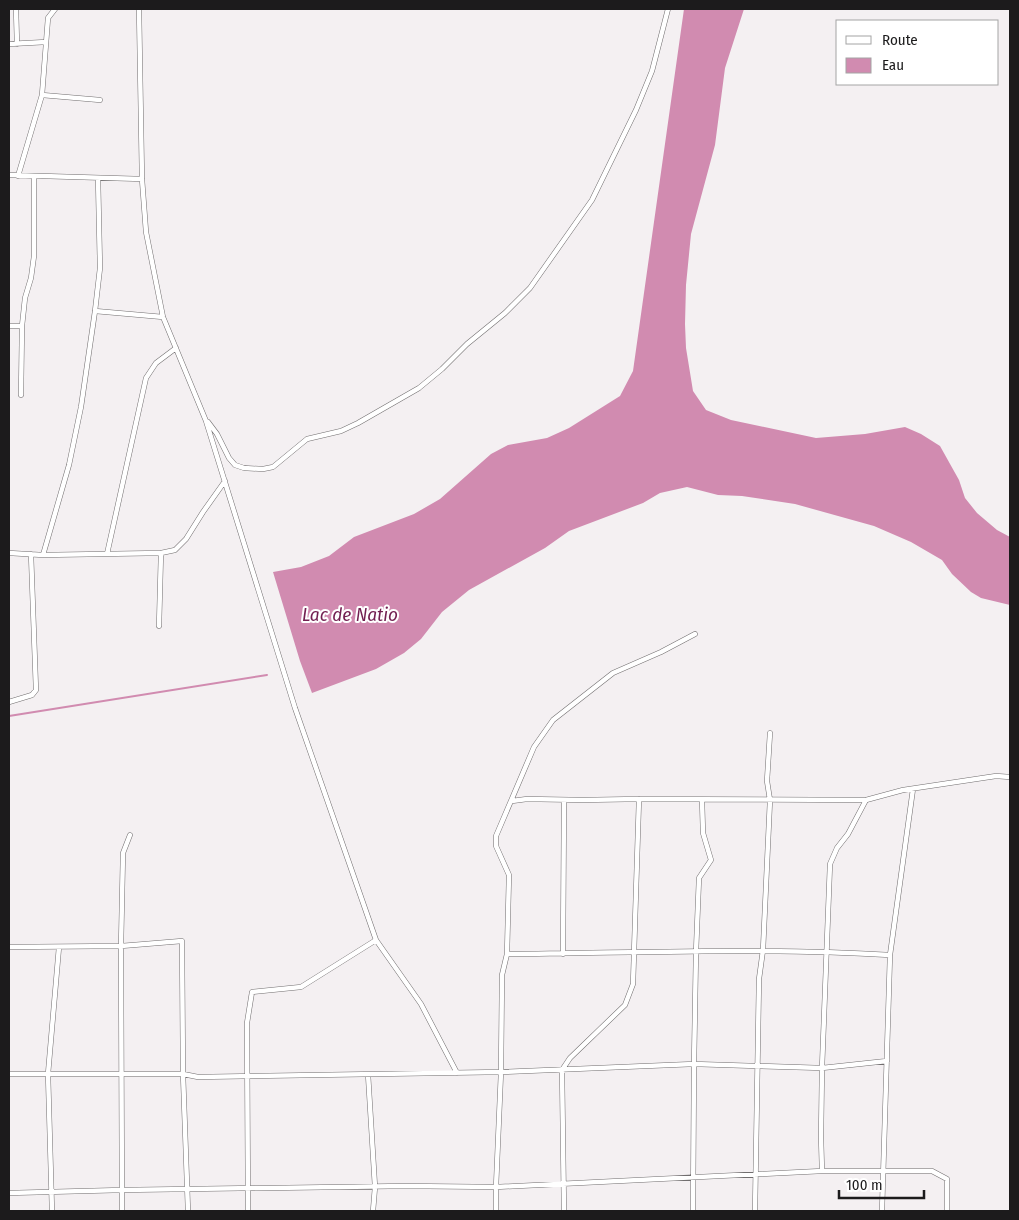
<svg xmlns="http://www.w3.org/2000/svg" width="1019" height="1220" viewBox="0 0 1019 1220" font-family="'Fira Sans Condensed',sans-serif">
	<style>
		.water { fill: #d18bb0 }
		.lines { fill: none; stroke-linecap: round; stroke-linejoin: round }
		.stream { stroke: #d18bb0; stroke-width: 2 }
		.minor-casing { stroke: #716e6f; stroke-width: 5.5 }
		.minor { stroke: #fff; stroke-width: 4.5 }
		.labels { text-anchor: middle; dominant-baseline: central; stroke-width: 4; stroke-linejoin: round; paint-order: stroke }
		.water-label { font-size: 19px; font-style: italic; fill: #721f51; stroke: #fff }
	</style>
	<rect width="100%" height="100%" fill="#f4f0f2"/>
	<path class="water" d="M684,9H744L725,68L715,145L691,234L686,285L685,324L686,348L693,391L706,410L731,420L816,438L865,434L905,427L921,434L940,446L959,480L965,498L977,513L997,530L1010,537V605L981,598L971,592L952,574L942,560L911,542L874,526L795,504L742,496L718,495L687,487L660,493L643,503L569,531L545,548L469,590L442,612L421,639L404,653L376,669L312,693L300,661L273,572L301,567L329,556L354,537L414,514L440,499L491,454L508,445L547,438L569,428L620,396L633,371Z"/>
	<g class="lines">
		<path class="stream" d="M9,716L267,675"/>
		<defs>
			<path id="minor" d="M16,9L17,44
				M139,9L142,179L146,232L163,317L206,421L295,708L376,940L421,1004L457,1073
				M9,44L46,42
				M42,95L100,100
				M9,175L142,179
				M18,176L42,95L48,18L55,9
				M95,311L163,317
				M9,326H22
				M21,395L22,326L25,298L31,278L34,256V177
				M208,422L217,434L229,458L235,465L244,468L263,469L273,467L307,439L341,431L358,423L419,388L442,369L467,344L505,313L530,288L592,200L636,110L652,71L668,9
				M9,553L43,555L161,553L175,550L186,539L203,512L225,481
				M107,554L146,378L156,363L176,348
				M43,555L69,465L81,407L95,311L100,268L98,178
				M159,626L161,553
				M9,702L32,695L36,690L31,554
				M512,801L527,799L583,800L639,799L866,800L903,790L996,776L1010,777
				M9,947L121,946L182,941L183,1074L188,1211
				M507,954C635,953 763,947 890,955
				M563,954L564,800
				M9,1074H183L198,1077L501,1072L694,1064L822,1068L887,1061
				M368,1074L375,1187L373,1211
				M822,1171L821,1137L822,1068L830,864L837,848L848,834L866,800
				M9,1193L122,1190L406,1186L496,1187L822,1171H932L947,1179V1211
				M52,1211L48,1074L59,947
				M122,1211L121,946L123,853L130,835
				M248,1211L247,1023L252,992L301,987L376,940
				M496,1211V1187L501,1072L502,975L507,954L509,875L496,846V836L534,747L553,720L613,673L661,652L695,634
				M564,1211L562,1070L570,1058L625,1005L633,984L639,799
				M693,1211L694,1064L696,952L699,878L711,860L703,833L702,800
				M755,1211L759,979L763,950L770,800L767,781L770,733
				M882,1211L890,955L913,789"/>
		</defs>
		<use href="#minor" class="minor-casing"/>
		<use href="#minor" class="minor"/>
	</g>
	<g class="labels">
		<g class="water-label">
			<text x="350" y="614">Lac de Natio</text>
		</g>
	</g>
	<rect width="1019" height="1220" fill="none" stroke="#1c1b1c" stroke-width="20"/>
	<rect x="836" y="20" width="162" height="65" fill="#ffffff" stroke="#a4a4a4"/>
	<rect x="846" y="36" width="25" height="8" fill="#ffffff" stroke="#a4a4a4"/>
	<text x="882" y="45" font-size="15" fill="#1c1b1c">Route</text>
	<rect x="846" y="58" width="25" height="15" fill="#d18bb0" stroke="#a4a4a4"/>
	<text x="882" y="70" font-size="15" fill="#1c1b1c">Eau</text>
	<path d="M839 1190v8h85v-8" fill="none" stroke="#1c1b1c" stroke-width="2.5"/>
	<text x="846" y="1190" font-size="15" fill="#1c1b1c" stroke="#ffffff" stroke-width="4" paint-order="stroke">100 m</text>
</svg>
